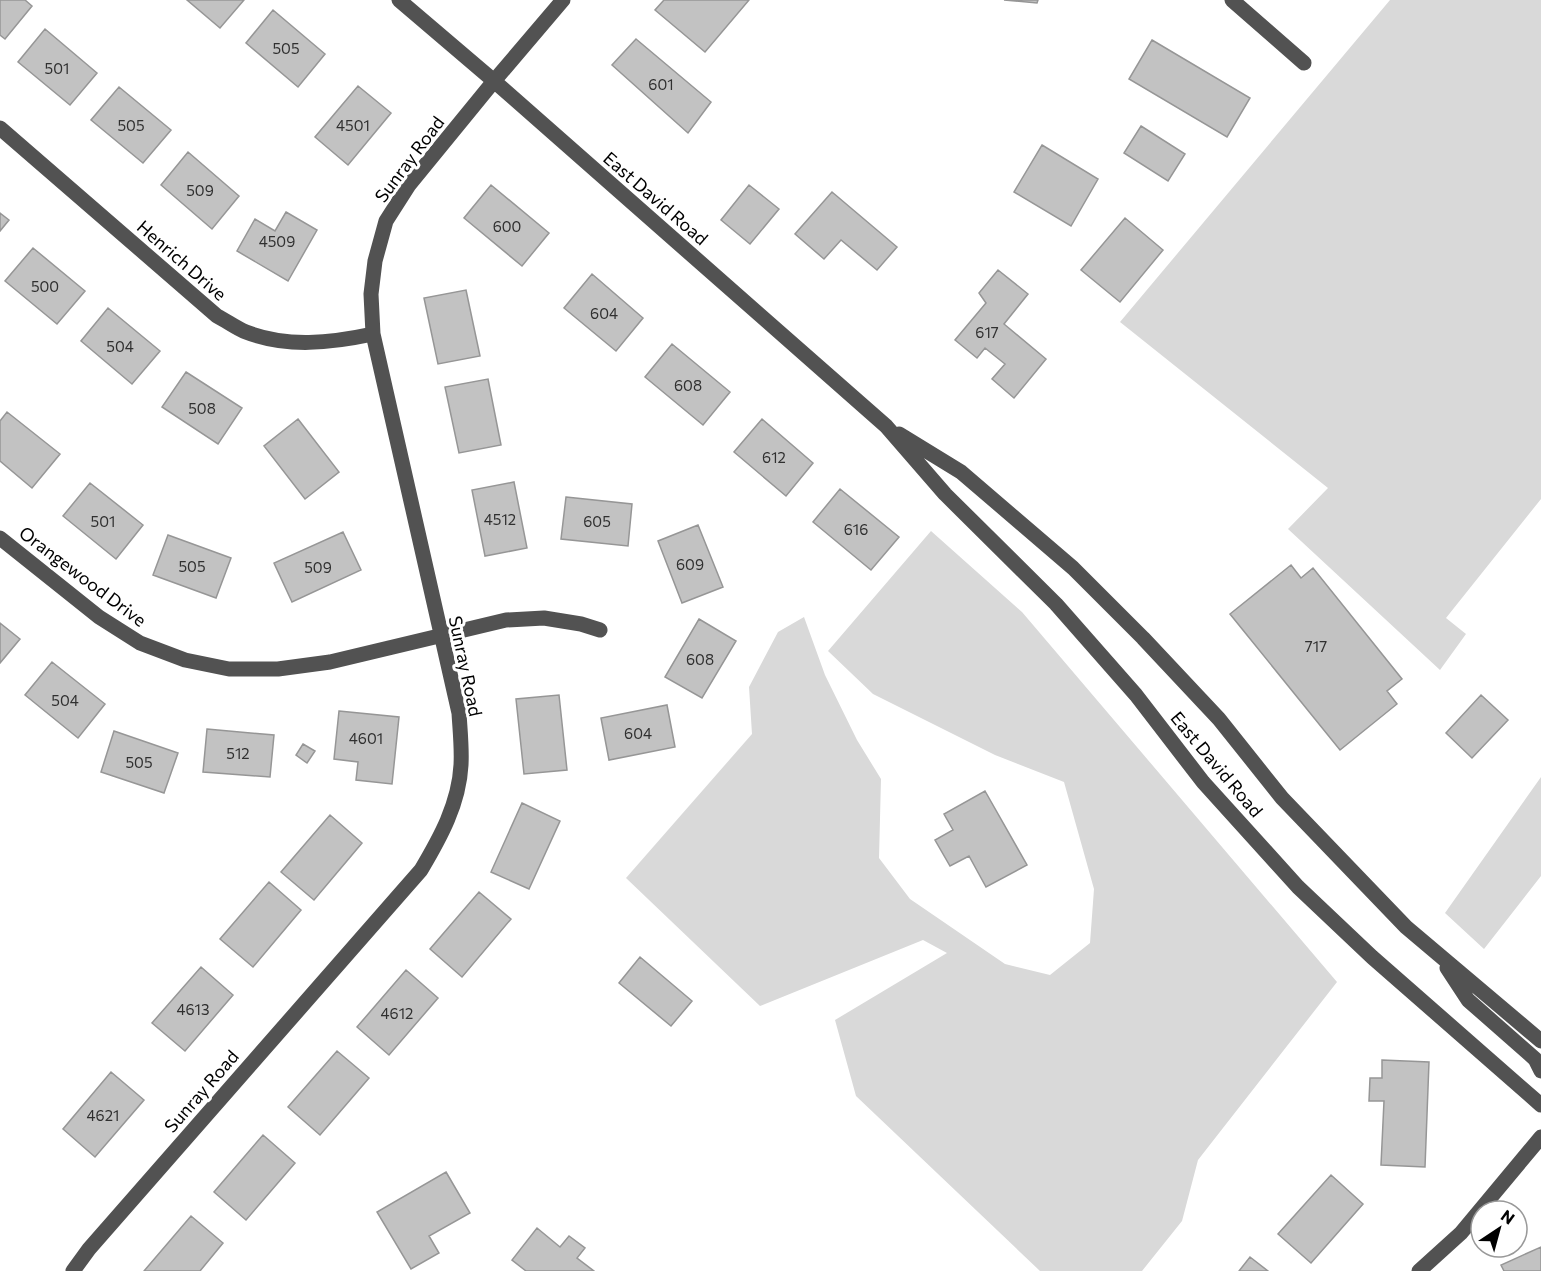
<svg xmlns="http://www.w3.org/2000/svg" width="1541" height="1271" viewBox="0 0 1541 1271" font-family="Commissioner,sans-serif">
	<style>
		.green { fill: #d9d9d9 }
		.building { fill: #c2c2c2; stroke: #969696; stroke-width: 1.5 }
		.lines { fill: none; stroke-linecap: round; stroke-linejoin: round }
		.minor { stroke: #525252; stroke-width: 15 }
		.labels { text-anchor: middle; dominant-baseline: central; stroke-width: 6; stroke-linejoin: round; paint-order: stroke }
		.number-label { font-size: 15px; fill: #303030 }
		.street-label { font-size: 18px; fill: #000; stroke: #fff }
	</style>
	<rect width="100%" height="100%" fill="#fff"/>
	<path class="green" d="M1390,0H1541V499L1446,618L1466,634L1440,670L1288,529L1328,488L1120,322Z
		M931,531L1022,612L1337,982L1198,1160L1182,1221L1142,1271H1040L856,1096L835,1020L947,953L923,940L760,1006L626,878L752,734L749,687L778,632L804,617L825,675L857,740L881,779L879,858L910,899L1005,964L1050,975L1090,943L1094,889L1064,782L995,755L873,694L828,651Z
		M1541,777V876L1484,949L1445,913Z"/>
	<path class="building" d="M0,0H25L32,6L5,39L0,35Z
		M187,0H244L220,28Z
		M664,0H749L705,52L655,10Z
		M1004,0H1038L1037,3Z
		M273,10L325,54L298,87L246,43Z
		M45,29L97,73L70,105L18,62Z
		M636,39L711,102L688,133L612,65Z
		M1152,40L1250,98L1227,137L1129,79Z
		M358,86L391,113L348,165L315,137Z
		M119,87L171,130L143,163L91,120Z
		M1141,126L1185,154L1168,181L1124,153Z
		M1042,145L1098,179L1071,226L1014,192Z
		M188,152L239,196L212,229L161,185Z
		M491,185L549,233L522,266L464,218Z
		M749,185L779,209L750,244L721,220Z
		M832,192L897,247L877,270L841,240L824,259L795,234Z
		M286,212L317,230L288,281L237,251L255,219L275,231Z
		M0,213L9,220L0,231Z
		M1125,218L1163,250L1120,302L1081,270Z
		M33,248L85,291L57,324L5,281Z
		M998,270L1028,294L1004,324L1046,359L1014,398L992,379L1005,364L985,348L977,358L955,340L986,303L979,293Z
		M592,274L643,318L616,351L564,308Z
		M466,290L480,356L438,364L424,298Z
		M108,308L160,351L132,384L81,341Z
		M672,344L730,392L703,425L645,377Z
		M186,372L242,408L218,444L162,407Z
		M488,379L501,445L459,453L445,387Z
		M7,412L60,454L32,488L0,461V421Z
		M298,419L339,472L305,499L264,446Z
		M762,419L813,463L786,496L734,452Z
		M514,482L527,548L485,556L472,490Z
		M90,483L143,525L116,559L63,516Z
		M840,489L899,537L871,570L813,522Z
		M566,497L632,504L628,546L561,539Z
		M698,525L723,587L682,603L658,541Z
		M343,532L361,570L292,602L274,563Z
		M168,535L231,558L216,598L153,575Z
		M1291,565L1301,578L1313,568L1402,679L1387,691L1397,704L1340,750L1230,614Z
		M699,619L736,641L702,698L665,677Z
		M0,623L20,639L0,663Z
		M52,662L105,704L78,738L25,695Z
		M559,695L567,770L524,774L516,699Z
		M1481,695L1508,720L1472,758L1446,733Z
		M667,705L675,747L609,760L601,718Z
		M339,711L399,717L392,784L356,780L358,762L334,759Z
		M207,729L274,735L270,777L203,772Z
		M114,731L178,753L164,793L101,772Z
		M303,744L315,751L307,763L296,755Z
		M985,791L1027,865L986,887L969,856L950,866L935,840L953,830L944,814Z
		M522,803L560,821L529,889L491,872Z
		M330,815L362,843L314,900L281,872Z
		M269,882L301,910L253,967L220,939Z
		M479,892L511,919L462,977L430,949Z
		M640,957L692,1001L671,1026L619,983Z
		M201,967L233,995L185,1051L152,1023Z
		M406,970L438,998L389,1055L357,1027Z
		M337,1051L369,1078L320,1135L288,1107Z
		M1382,1060L1429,1062L1425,1167L1381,1165L1384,1101H1369L1370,1078H1382Z
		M111,1072L144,1100L95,1157L63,1129Z
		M263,1135L295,1163L246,1220L214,1192Z
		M446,1172L470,1213L429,1236L439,1253L411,1269L377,1212Z
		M1331,1175L1363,1204L1311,1263L1278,1234Z
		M191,1216L223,1243L200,1271H144Z
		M537,1228L560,1247L569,1236L585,1248L577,1258L594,1271H526L512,1260Z
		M1541,1247V1271H1504L1501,1265Z
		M1250,1257L1268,1271H1239Z"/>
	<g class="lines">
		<path class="minor" d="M399,0L494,81L886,426L945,494L1056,604L1136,695L1203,782L1298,887L1372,957L1541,1105
			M1232,0L1304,63
			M0,128L217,316C227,321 236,328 246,332C287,348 331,343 373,334
			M899,434L961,472L1073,568L1143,638L1219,719L1282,798L1406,927L1541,1041
			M0,538L99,617L140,643L185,660L229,669H278L330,662L506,620L544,618L581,624L600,630
			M1447,968L1468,1000L1535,1059L1541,1071
			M73,1271L89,1249L421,870C440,838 459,804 461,765C462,748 460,730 459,713L373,334L371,294L375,261L386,221L409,185L494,81L563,0
			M1419,1271L1461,1233L1541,1137"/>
	</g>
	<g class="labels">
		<g class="number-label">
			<text x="286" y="48">505</text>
			<text x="57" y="68">501</text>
			<text x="661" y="84">601</text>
			<text x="131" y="125">505</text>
			<text x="353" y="125">4501</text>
			<text x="200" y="190">509</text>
			<text x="507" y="226">600</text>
			<text x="277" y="241">4509</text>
			<text x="45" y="286">500</text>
			<text x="604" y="313">604</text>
			<text x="987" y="332">617</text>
			<text x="120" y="346">504</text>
			<text x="688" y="385">608</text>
			<text x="202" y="408">508</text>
			<text x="774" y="457">612</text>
			<text x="500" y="519">4512</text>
			<text x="103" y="521">501</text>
			<text x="597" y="521">605</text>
			<text x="856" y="529">616</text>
			<text x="690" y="564">609</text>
			<text x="192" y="566">505</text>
			<text x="318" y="567">509</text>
			<text x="1316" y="646">717</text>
			<text x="700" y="659">608</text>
			<text x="65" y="700">504</text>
			<text x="638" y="733">604</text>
			<text x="366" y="738">4601</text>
			<text x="238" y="753">512</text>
			<text x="139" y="762">505</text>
			<text x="193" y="1009">4613</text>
			<text x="397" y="1013">4612</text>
			<text x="103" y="1115">4621</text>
		</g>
		<g class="street-label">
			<text transform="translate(409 159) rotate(-53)">Sunray Road</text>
			<text transform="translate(656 198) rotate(41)">East David Road</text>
			<text transform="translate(182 260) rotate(41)">Henrich Drive</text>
			<text transform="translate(83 576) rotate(37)">Orangewood Drive</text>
			<text transform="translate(466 666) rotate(78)">Sunray Road</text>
			<text transform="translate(1217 764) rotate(50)">East David Road</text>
			<text transform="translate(201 1091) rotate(-49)">Sunray Road</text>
		</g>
	</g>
	<g transform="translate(1499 1229) rotate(36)"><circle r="28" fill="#ffffff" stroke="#999999" stroke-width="1.5"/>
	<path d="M0-4.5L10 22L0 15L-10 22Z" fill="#000000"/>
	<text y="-9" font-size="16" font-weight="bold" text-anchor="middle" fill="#000000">N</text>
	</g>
</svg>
